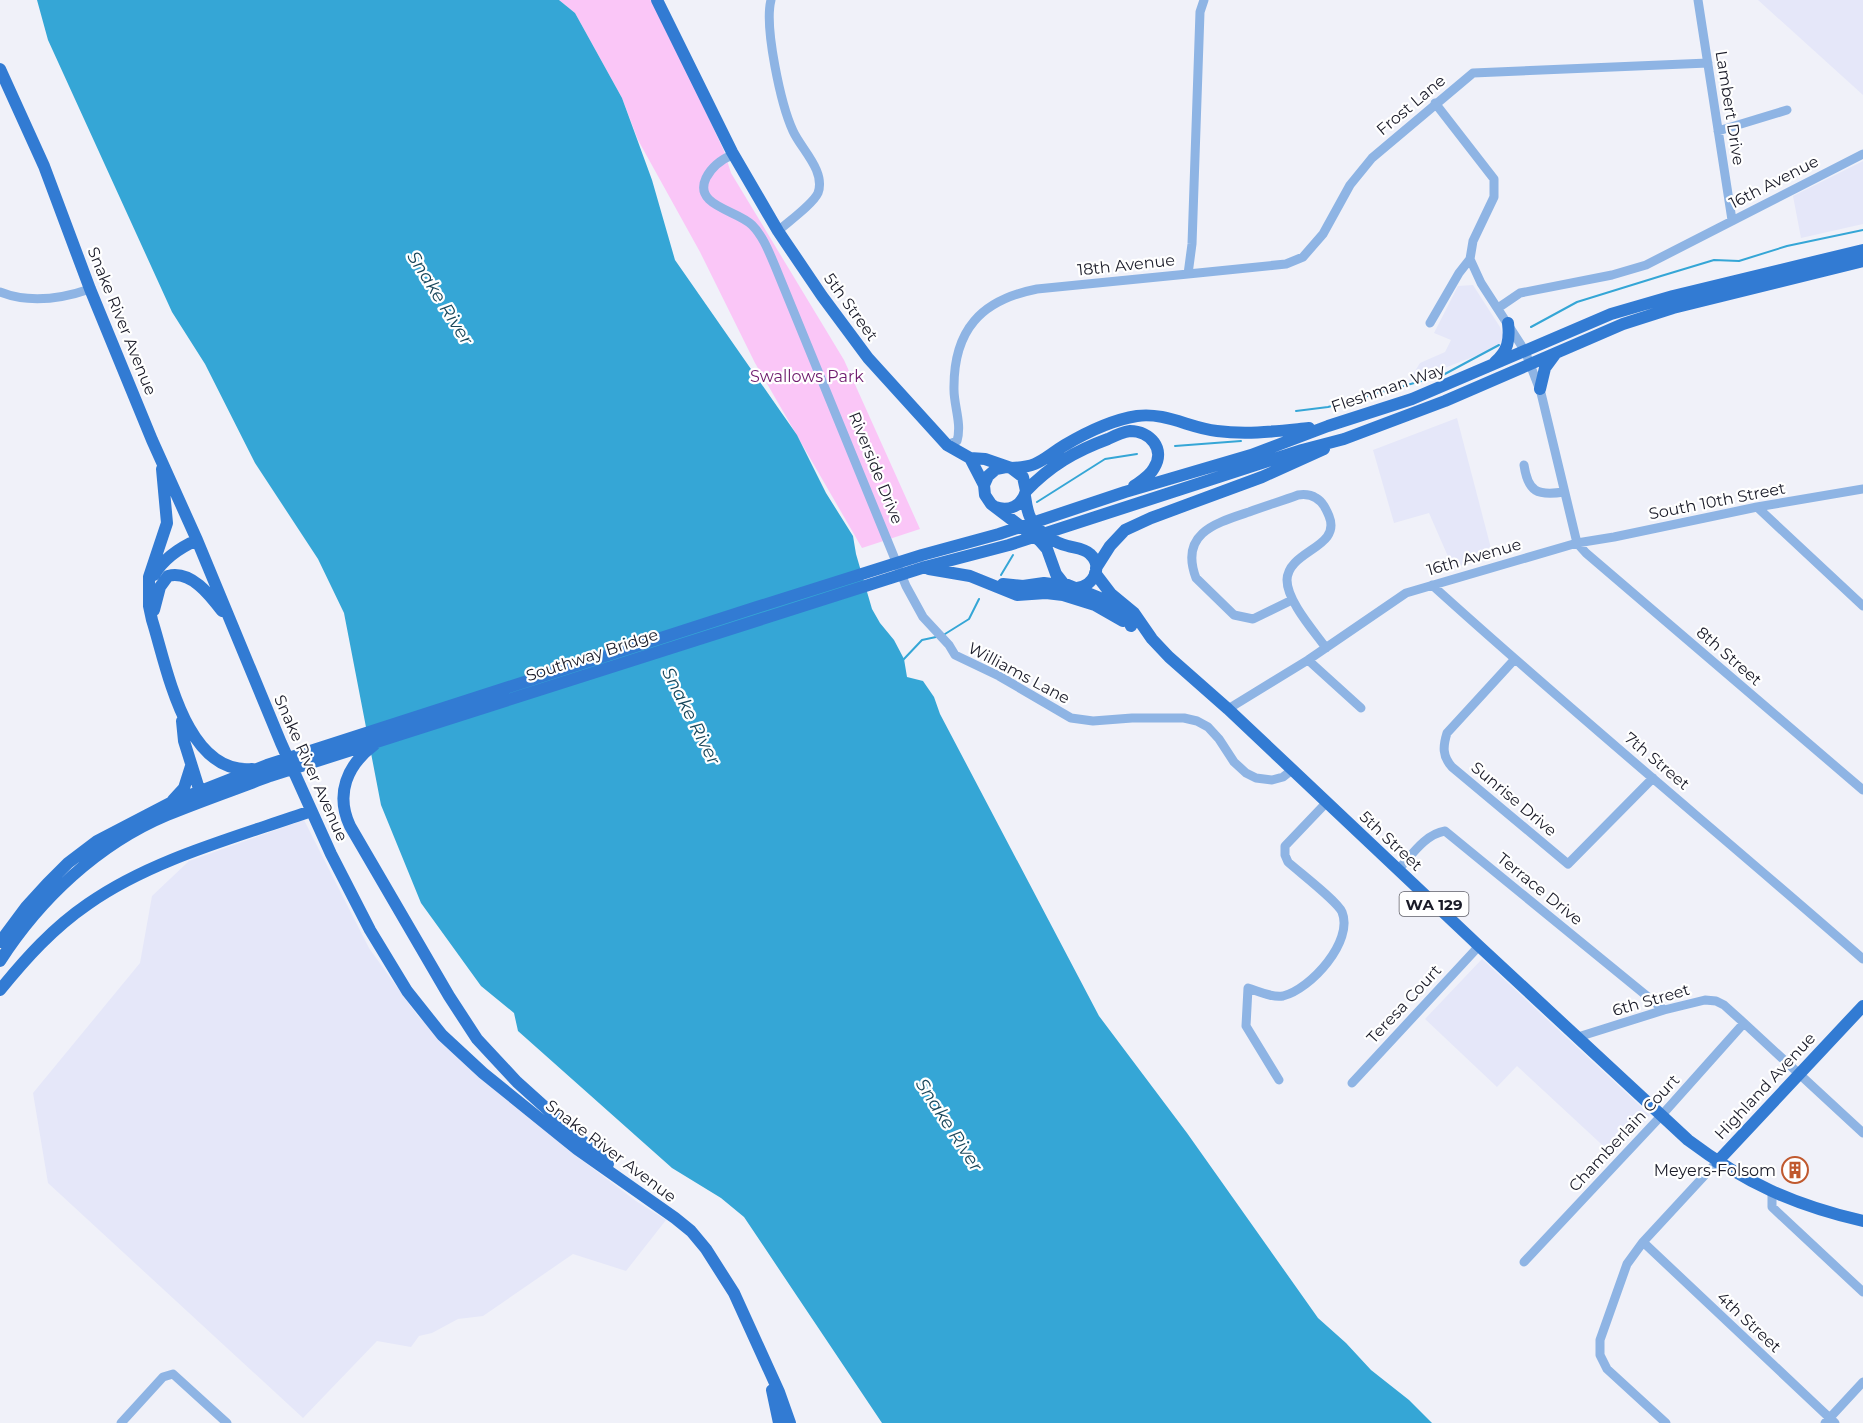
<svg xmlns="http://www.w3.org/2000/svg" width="1863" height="1423" viewBox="0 0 1863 1423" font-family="Montserrat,sans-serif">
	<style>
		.built { fill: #e5e7f9 }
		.green { fill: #fac6f7 }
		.water { fill: #35a6d6 }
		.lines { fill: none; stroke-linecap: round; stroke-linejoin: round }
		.stream { stroke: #35a6d6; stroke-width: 2 }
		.minor { stroke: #8eb4e4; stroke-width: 9 }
		.major { stroke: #327bd3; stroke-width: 12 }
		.labels { text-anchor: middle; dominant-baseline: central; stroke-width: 4.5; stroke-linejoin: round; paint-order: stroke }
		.shield { fill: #fff; stroke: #5f5f68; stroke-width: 1.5 }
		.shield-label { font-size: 15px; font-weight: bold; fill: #1a1b28 }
		.street-label { font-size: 16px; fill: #1a1b28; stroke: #fff }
		.park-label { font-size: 16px; fill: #6d1a6c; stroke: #fff }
		.poi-label { font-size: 16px; fill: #1a1b28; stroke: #fff; text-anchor: end }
		.water-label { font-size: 18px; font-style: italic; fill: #19475b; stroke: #fff }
	</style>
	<rect width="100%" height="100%" fill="#f0f1f9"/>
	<path class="built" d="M1758,0H1863V95Z
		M1863,161V224L1801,238L1793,196Z
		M1473,285L1500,327L1503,335L1499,347L1408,382L1420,363L1445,352L1451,340L1434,333L1458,286Z
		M1457,418L1493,556L1453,568L1429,513L1394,523L1373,450Z
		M304,820L369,948L417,1015L462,1059L567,1149L636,1201L666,1220L626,1271L573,1254L483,1316L458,1319L432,1333L419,1336L411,1347L377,1341L303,1418L48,1183L33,1093L140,963L152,896L189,861Z
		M1482,959L1650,1115L1613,1155L1517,1066L1497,1087L1425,1019Z"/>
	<path class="green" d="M559,0H654L724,151L731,173L844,360L920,529L862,548L755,363L700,252L638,140L622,98L575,13Z"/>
	<path class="water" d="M37,0H559L575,13L622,98L652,180L675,260L797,435L826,493L853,536L856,554L872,609L880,623L894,640L904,659L907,677L923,681L934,697L940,714L1099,1016L1187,1133L1318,1318L1346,1343L1371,1370L1409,1400L1432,1423H882L744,1217L721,1198L672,1168L518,1031L514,1013L481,986L421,903L381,805L344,613L318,559L255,463L205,364L172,312L48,40Z"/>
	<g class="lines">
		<path class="stream" d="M1531,327L1577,302L1661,276L1714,260L1739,261L1787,246L1863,230
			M1296,411L1328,407L1443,375L1499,345
			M1175,446L1241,441
			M1037,502L1105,459L1137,454
			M1001,575L1013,555
			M945,634L969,619L979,599
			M903,660L922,640L936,637"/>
		<path class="minor" d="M771,0C764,27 781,105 793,131C801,149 826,171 818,193C813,204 788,222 778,231
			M1698,0L1732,220
			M1435,103L1494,179V197L1473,241L1470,259L1481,283L1525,351L1541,393L1577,543L1586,553L1863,790
			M1718,131L1787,110
			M734,154C722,159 712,166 706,178C693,206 737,210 752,225C763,236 769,252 775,266L906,586L923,617L949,645L955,655L999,676L1071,718L1093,721L1132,718H1184L1197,721L1208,727L1219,739L1234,762L1246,773L1256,778L1272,780L1283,777L1292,770
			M1188,274L1286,264L1303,257L1323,234L1350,185L1372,158L1473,73L1708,63
			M0,292C30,304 61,299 90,289
			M1498,308L1520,293L1612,275L1646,265L1863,154
			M1430,323L1459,273L1470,259
			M947,445L957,441C962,424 954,406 954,390C953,330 981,300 1037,289L1188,274L1192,244L1200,12L1204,0
			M1524,465C1528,492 1537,496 1564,492
			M1757,507L1863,606
			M1432,585C1573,713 1720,834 1863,959
			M1292,600L1253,619L1234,615L1196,578C1179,533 1216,523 1249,512C1265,506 1282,501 1298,495C1305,494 1310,494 1316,498C1323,502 1326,509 1329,516C1342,548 1288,550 1287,580C1287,601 1314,631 1326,648
			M1308,660L1361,708
			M1514,660L1447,733C1443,746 1442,756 1452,767L1568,864L1653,778
			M1228,709L1308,660L1406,593L1577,543L1614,537L1757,507L1863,489
			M1398,870C1411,856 1425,834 1445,831L1664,1010
			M1578,1037L1664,1010L1705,1000L1716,1001L1724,1005L1744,1023L1863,1133
			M1279,1080L1246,1026L1248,988C1258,991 1272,998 1283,996C1311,989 1354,941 1342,912C1337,901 1299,872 1288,862L1285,855V846L1326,803
			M1352,1083L1479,946
			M1772,1193V1207L1863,1292
			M1643,1242L1835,1423
			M1524,1262L1661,1116L1744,1023
			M121,1423L163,1377L173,1374L227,1423
			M1666,1423L1607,1369L1600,1355V1340L1627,1264L1643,1242L1717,1162
			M1825,1423L1863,1382"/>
		<path class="major" d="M657,0L732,152L778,231L822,296L868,358L947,445L970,458L985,459L1011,468L1023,477L1026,491C1022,506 1009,512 995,507
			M0,69L44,166L90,289L152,440L197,540L281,743L331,854L370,930L407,991L442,1035L483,1073L577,1149L675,1218L691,1231L706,1249L734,1293L779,1392L790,1423
			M1495,362C1508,351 1510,340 1508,323
			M1540,389L1545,368L1556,353
			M970,458L984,485
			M1006,467L996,469L988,476L984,485L985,495L991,504L1040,541L1047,549L1056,574L1063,583L1110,602L1127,617L1131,626
			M1011,468C1040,467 1042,459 1065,445C1087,432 1111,420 1137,416C1165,412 1190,428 1217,431C1248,435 1278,431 1309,428
			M162,469L167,523L149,577V606L152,620C167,667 185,775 252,769
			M1026,491C1050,466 1075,451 1108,439C1114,436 1122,432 1130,431C1150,431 1166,449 1154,468C1150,476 1141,481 1134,486
			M1025,496C1026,503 1027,512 1031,519C1037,531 1054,543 1068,546C1075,548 1084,548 1090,554C1104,567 1093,586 1077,588
			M1096,568L1110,546L1125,530L1151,518L1262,477L1324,449
			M929,569L970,576L1017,595L1046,593L1063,595L1095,605L1123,621
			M1095,573L1111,594L1134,613L1152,639L1169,657L1228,709L1479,946L1688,1140C1745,1183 1794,1205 1863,1221
			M154,575C164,558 179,548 197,540
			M1003,584L1023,586L1044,583L1067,586
			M154,610L160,587L168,576C191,570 210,595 222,611
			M182,721L184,741L200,792
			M374,745C347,765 335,794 350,826L449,996L477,1039L517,1082L608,1164
			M173,800L184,788L191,766
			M0,942L26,907L47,884L68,863L97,841L170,803L267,765L757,607L922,555L999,534L1125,492L1251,455L1328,426L1412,399L1611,314L1673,296L1863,250
			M0,961C40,899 98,844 167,815C201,801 236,789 270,776L925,567L1009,545L1302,450L1344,439L1445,401L1623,324L1673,308L1863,261
			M0,990C26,958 53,928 88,904C152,859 237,837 311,811
			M1717,1162L1863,1006
			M772,1390L779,1423"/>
	</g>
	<defs>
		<symbol id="building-ring" viewBox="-11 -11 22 22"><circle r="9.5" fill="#fff" stroke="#c0592e" stroke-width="1.5"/><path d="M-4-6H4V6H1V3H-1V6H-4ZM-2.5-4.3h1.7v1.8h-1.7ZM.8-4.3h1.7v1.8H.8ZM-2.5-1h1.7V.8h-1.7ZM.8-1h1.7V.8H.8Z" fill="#c0592e"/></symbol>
	</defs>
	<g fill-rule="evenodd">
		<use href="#building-ring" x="1780" y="1155" width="30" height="30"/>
	</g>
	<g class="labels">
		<rect class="shield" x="1399.5" y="892" width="69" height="24" rx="4.5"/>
		<g class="shield-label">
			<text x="1434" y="904">WA 129</text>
		</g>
		<g class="street-label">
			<text transform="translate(1411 105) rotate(-40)">Frost Lane</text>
			<text transform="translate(1730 108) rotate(81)">Lambert Drive</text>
			<text transform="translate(1774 182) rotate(-27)">16th Avenue</text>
			<text transform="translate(1126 265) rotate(-6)">18th Avenue</text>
			<text transform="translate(851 307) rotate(54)">5th Street</text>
			<text transform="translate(122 321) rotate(68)">Snake River Avenue</text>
			<text transform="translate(1388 388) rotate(-19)">Fleshman Way</text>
			<text transform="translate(876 468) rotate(68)">Riverside Drive</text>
			<text transform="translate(1717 501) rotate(-11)">South 10th Street</text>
			<text transform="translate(1474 557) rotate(-16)">16th Avenue</text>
			<text transform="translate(592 655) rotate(-18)">Southway Bridge</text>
			<text transform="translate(1729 656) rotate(41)">8th Street</text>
			<text transform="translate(1019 673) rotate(28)">Williams Lane</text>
			<text transform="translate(1657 761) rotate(40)">7th Street</text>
			<text transform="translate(311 768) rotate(66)">Snake River Avenue</text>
			<text transform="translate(1514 799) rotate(40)">Sunrise Drive</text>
			<text transform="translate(1391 841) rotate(43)">5th Street</text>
			<text transform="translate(1540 889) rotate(39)">Terrace Drive</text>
			<text transform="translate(1651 1000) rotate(-16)">6th Street</text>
			<text transform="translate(1404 1004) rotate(-47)">Teresa Court</text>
			<text transform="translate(1765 1086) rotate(-47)">Highland Avenue</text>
			<text transform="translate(1624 1133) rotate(-47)">Chamberlain Court</text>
			<text transform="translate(611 1151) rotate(37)">Snake River Avenue</text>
			<text transform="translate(1749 1322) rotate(43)">4th Street</text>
		</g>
		<g class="park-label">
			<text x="807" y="376">Swallows Park</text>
		</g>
		<g class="poi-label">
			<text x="1776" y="1170">Meyers-Folsom</text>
		</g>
		<g class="water-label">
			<text transform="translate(440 298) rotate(58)">Snake River</text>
			<text transform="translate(691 716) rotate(63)">Snake River</text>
			<text transform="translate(949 1125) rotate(57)">Snake River</text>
		</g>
	</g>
</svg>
